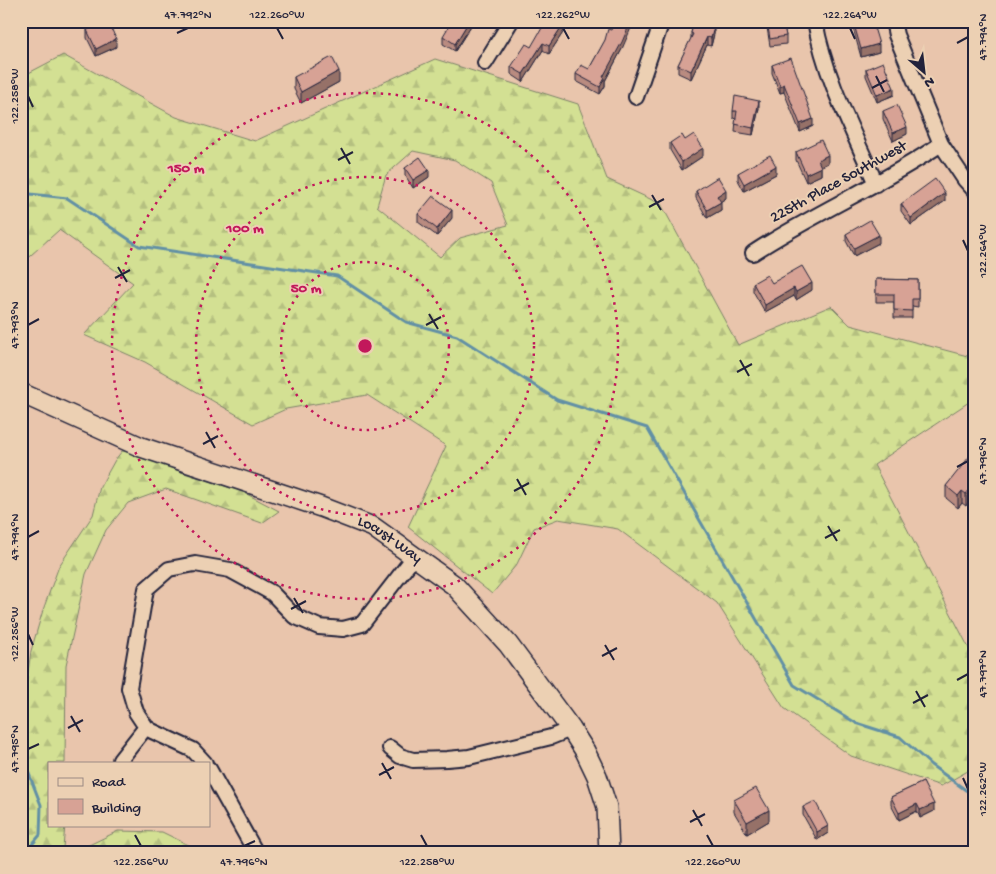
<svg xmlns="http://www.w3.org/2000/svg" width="996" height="874" viewBox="0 0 996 874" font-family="'Gochi Hand',sans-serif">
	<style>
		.forest { fill: url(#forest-firs); stroke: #7a8167; fill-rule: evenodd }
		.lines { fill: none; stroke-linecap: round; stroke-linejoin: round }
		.stream { stroke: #6290a5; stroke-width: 3 }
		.street-casing { stroke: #22223b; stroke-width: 18 }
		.secondary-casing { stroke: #22223b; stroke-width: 22 }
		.street { stroke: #ecd0b3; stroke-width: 14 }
		.secondary { stroke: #ecd0b3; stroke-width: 19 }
		.wall { fill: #b98b80; stroke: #22223b }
		.shaded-wall { fill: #967168; stroke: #22223b }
		.building { fill: #d7a295; stroke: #22223b }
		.ticks { fill: none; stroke: #22223b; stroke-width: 2 }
		.ring { fill: none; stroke: #c2185b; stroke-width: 2.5; stroke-dasharray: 2.5 5 }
		.labels { text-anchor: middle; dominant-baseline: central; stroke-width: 4; stroke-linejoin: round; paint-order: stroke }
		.street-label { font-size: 16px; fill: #22223b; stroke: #ecd0b3 }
		.centre { fill: #c2185b; stroke: #ecd0b3; stroke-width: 2.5 }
		.ring-label { font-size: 15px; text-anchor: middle; font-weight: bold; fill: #c2185b; stroke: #ecd0b3; stroke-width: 4; stroke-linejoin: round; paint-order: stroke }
		.neatline { fill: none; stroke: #22223b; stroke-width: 2 }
		.ticks-label { font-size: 12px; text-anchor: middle; fill: #22223b }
	</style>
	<defs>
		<pattern id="forest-firs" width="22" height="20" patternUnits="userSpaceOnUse" patternTransform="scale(1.25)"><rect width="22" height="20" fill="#d3e093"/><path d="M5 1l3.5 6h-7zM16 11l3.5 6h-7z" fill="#b5c080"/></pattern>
	</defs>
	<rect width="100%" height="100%" fill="#e9c5ac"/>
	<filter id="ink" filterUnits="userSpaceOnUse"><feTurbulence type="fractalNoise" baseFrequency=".02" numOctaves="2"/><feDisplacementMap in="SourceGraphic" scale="10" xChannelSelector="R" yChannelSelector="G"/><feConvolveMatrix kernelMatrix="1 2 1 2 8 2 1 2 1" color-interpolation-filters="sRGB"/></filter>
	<g filter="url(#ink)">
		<path class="forest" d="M63,55L176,117L255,141L435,59L578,104L607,179L661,204L738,345L831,306L850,325L975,358V398L874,465L975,660V767L941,786L851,756L784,708L717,603L618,529L558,519L534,528L517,564L492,594L408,527L446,446L367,395L286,409L253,424L145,362L84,335L133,283L59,230L21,264V77ZM413,151L455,160L491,183L508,225L460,238L440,257L377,206L386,175Z
			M122,451L144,455L181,472L241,491L279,511L262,523L166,489L128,503L106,530L86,574L66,665L65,763H49V825H65L63,848L87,846L118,831L162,832L205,853H21V721L31,651L43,610L59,566L93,515L100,487L115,460Z"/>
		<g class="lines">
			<path class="stream" d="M21,193L67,198L139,246L337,276L406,322L457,336L557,400L647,428L794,685L856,723L900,737L931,765L967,791H975
				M21,753L41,805L40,835L25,853"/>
			<defs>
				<path id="street" d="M815,21C825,78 853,131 876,184
					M893,21L896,35L941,144L965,180L975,191
					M485,63L511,21
					M636,97L662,21
					M753,253C814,213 881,185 941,144
					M390,748L400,756L413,760L447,759L469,757L551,737L571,729
					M120,760L146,727
					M205,763L193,750L152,731L146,727L136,712L129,688L146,589L169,569L195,564L230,570L272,593L294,616L319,627L343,629L362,624L414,557
					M209,769L256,853"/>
				<g id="secondary">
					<path id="s1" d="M21,393L141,447L321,507L373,527L454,585L508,644L571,729L585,751L597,776L607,807L609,853"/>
				</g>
			</defs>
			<use href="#street" class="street-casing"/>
			<use href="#secondary" class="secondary-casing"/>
			<use href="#street" class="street"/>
			<use href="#secondary" class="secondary"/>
		</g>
		<path class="wall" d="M472,21V24L455,51L443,44V36Z
			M694,21H711L710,26L714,34L711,46L707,45L691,79L678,73V65L691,39V33Z
			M766,21H783L786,36V44L770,46Z
			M851,21H872L879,52L861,57Z
			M87,30L116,47L96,56L87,38Z
			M611,30L622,49L605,81V86L600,94L576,81V74L589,69Z
			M564,31L549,54L543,50L523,82L511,74V67L531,47Z
			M772,65L813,126L800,132L784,92L780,93L772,73Z
			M866,69L894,95L877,102L866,76Z
			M294,77L339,82L301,103L294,89Z
			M759,108L753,135L735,132L736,119L733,118V111Z
			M883,111L907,134L893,141L883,119Z
			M685,140L703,156L682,170L670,150V143Z
			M796,152L828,163L821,166V175L806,182L796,160Z
			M405,168L429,177L413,188L405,175Z
			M738,173L776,174L744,191L738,180Z
			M696,191L726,198L720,202L721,210L707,218L696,198Z
			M945,201L911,225L901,211V204Z
			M418,214L452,218L437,236L418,222Z
			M846,234L879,243L854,256L846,241Z
			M876,279L918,280V307L912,306V318H894V302H876Z
			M753,283H772L812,290L796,300L794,296L765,312L753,291Z
			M975,454V494L966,506L962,503L958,508L946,498V486Z
			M923,782L934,811L920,818L917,811L899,820L891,805V797Z
			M734,800L769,821L747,834L734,812Z
			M803,807L828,833L817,840L803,815Z"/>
		<path class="shaded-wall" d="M469,21H472V24L455,51V44Z
			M631,21H634L622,49L605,81V86L600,94V87L603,77Z
			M564,23V31L549,54V46Z
			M714,27V34L711,46V38Z
			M707,37V45L691,79V71Z
			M116,39V47L96,56V49Z
			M543,43V50L523,82V74Z
			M879,44V52L861,57V49Z
			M339,71V82L301,103V92Z
			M784,84V92L780,93V86Z
			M894,88V95L877,102V95Z
			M759,101V108L753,135V128Z
			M813,119V126L800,132V124Z
			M907,127V134L893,141V133Z
			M703,148V156L682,170V162Z
			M828,155V163L818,168V160Z
			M776,166V174L744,191V184Z
			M821,167V175L806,182V174Z
			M429,170V177L413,188V180Z
			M726,190V198L717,204V196Z
			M945,193V201L911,225V218Z
			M721,202V210L707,218V210Z
			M452,210V218L437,236V229Z
			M879,235V243L854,256V248Z
			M812,283V290L796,300V292Z
			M794,288V296L765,312V305Z
			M975,483V494L966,506V494Z
			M962,491V503L958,508V496Z
			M917,804V811L899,820V813Z
			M934,804V811L920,818V810Z
			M769,810V821L747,834V822Z
			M828,826V833L817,840V832Z"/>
		<path class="building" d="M105,21H108L116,39L96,49L87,30Z
			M452,21H469L455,44L443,36Z
			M546,21H561L564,23L549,46L543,43L523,74L511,67L526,44L531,47Z
			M614,21H631L622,42L603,77L605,78L600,87L576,74L581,65L589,69L605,40L608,29L611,30Z
			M694,21H710L708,25L714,27L711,38L707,37L691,71L678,65L693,34L691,33Z
			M767,21H783L786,36L770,39Z
			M853,21H872L879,44L861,49Z
			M332,57L339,71L301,92L294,77Z
			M791,58L813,119L800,124L784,84L780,86L772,65Z
			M883,62L894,88L877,95L866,69Z
			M735,96L759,101L753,128L735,124L737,111H733Z
			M897,105L907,127L893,133L883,111Z
			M694,134L703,148L682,162L670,143L682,135L685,140Z
			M821,140L828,155L818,160L821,167L806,174L796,152Z
			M770,155L776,166L744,184L738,173Z
			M420,157L429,170L413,180L405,168Z
			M718,177L726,190L717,196L721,202L707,210L696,191Z
			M935,179L945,193L911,218L901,204Z
			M433,196L452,210L437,229L418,214Z
			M870,220L879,235L854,248L846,234Z
			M802,266L812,283L796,292L794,288L765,305L753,283L767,275L772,283Z
			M876,279L918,280V299H912V311L894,310V294H876Z
			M973,452L975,454V483L966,494L962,491L958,496L946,486Z
			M923,782L934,804L920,810L917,804L899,813L891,797Z
			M756,788L769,810L747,822L734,800Z
			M815,801L828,826L817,832L803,807Z"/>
	</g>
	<path class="ticks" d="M277,28L283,39M563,28L569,39M850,28L855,39M177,33L188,28M957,43L968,37M876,76L884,92M872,88L887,80M28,96L33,107M341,148L350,164M338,160L353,152M652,195L661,210M649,207L664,199M963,240L968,251M118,267L127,282M115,278L130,270M429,314L438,329M28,325L39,319M426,325L441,317M740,360L749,376M737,372L752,364M206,432L215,448M203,444L218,436M957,467L968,461M517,479L526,495M514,491L529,483M828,526L837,541M28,537L39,531M825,538L840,530M294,598L303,613M291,609L306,601M28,634L33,645M605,645L614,660M602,656L617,648M957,680L968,674M916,691L925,707M913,703L928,695M71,716L80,732M68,728L83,720M28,749L39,744M382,763L391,779M379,775L394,767M963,778L968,789M693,810L702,826M690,822L705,814M135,835L141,846M421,835L427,846M707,835L713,846M244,846L255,841"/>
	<g class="ring">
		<circle cx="365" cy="346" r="84"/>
		<circle cx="365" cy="346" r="169"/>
		<circle cx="365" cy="346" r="253"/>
	</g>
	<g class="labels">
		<g class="street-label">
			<text transform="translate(839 183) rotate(-29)">225th Place Southwest</text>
			<text stroke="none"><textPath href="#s1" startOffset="398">Locust Way</textPath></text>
		</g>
	</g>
	<circle cx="365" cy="346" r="8" class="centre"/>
	<g class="ring-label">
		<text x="186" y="172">150 m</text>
		<text x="245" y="232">100 m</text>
		<text x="306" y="292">50 m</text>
	</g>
	<rect width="996" height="874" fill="none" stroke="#ecd0b3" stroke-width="55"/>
	<rect x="48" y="762" width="162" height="65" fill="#ecd0b3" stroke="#9b8a83"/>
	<rect x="58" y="778" width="25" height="8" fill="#ecd0b3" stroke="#9b8a83"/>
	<text x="92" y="786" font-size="15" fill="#22223b">Road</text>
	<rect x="58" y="799" width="25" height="15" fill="#d7a295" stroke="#9b8a83"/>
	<text x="92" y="812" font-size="15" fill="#22223b">Building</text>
	<g transform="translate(924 72) rotate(152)" stroke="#ecd0b3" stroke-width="4" paint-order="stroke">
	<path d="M0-4L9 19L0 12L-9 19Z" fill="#22223b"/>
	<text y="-8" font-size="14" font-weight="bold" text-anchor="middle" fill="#22223b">N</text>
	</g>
	<rect x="28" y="28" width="940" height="818" class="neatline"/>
	<g class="ticks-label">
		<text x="188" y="18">47.792°N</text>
		<text x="277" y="18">122.260°W</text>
		<text x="563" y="18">122.262°W</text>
		<text x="850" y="18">122.264°W</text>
		<text transform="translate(982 37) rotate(-90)" y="4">47.794°N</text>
		<text transform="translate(14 96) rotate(-90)" y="4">122.258°W</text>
		<text transform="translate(982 251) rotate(-90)" y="4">122.264°W</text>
		<text transform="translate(14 325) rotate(-90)" y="4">47.793°N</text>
		<text transform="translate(982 461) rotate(-90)" y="4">47.796°N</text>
		<text transform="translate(14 537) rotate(-90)" y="4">47.794°N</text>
		<text transform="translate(14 634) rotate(-90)" y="4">122.256°W</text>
		<text transform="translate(982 674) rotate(-90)" y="4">47.797°N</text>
		<text transform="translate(14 749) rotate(-90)" y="4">47.795°N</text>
		<text transform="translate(982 789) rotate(-90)" y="4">122.262°W</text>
		<text x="141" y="865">122.256°W</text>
		<text x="244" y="865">47.796°N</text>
		<text x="427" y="865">122.258°W</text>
		<text x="713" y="865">122.260°W</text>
	</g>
</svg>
